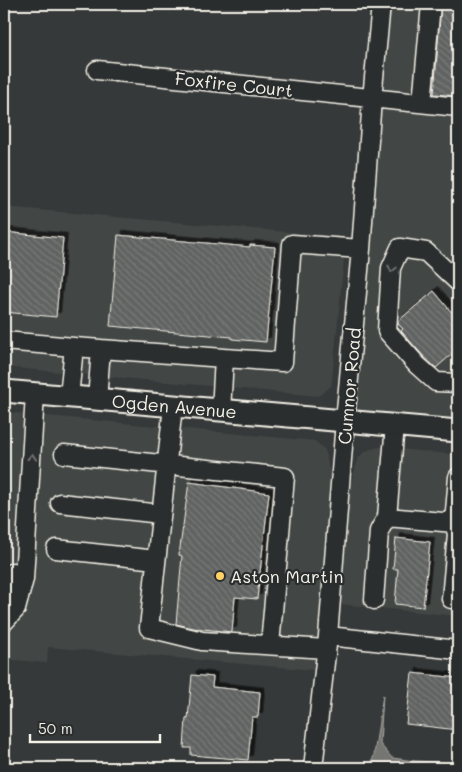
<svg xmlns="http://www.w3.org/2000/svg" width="462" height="772" viewBox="0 0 462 772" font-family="Mali,sans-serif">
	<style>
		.built { fill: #434645 }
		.water { fill: #757572; stroke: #a8a7a1 }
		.building { fill: url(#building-back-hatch); stroke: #f4f1e8; filter: url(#shadow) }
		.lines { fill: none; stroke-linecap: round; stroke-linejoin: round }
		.minor-casing { stroke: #f4f1e8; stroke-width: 21 }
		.major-casing { stroke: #f4f1e8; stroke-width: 25 }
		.minor { stroke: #2a2d2e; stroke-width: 18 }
		.major { stroke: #2a2d2e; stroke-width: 21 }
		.oneway { stroke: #71726f }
		.poi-dot { fill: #ffd166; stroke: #2a2d2e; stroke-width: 2 }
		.labels { text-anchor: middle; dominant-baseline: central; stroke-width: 4.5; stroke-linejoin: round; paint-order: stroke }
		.street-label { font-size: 18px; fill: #f4f1e8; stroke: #2a2d2e }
		.poi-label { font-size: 18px; fill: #f4f1e8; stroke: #2a2d2e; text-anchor: start }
	</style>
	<defs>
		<pattern id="building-back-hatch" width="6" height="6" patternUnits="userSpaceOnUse" patternTransform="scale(1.25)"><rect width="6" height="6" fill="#616362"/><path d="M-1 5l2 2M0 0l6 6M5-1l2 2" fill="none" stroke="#787a78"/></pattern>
		<filter id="shadow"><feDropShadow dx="4.5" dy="-4.5" stdDeviation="0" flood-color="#0009"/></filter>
	</defs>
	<rect width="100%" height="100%" fill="#363939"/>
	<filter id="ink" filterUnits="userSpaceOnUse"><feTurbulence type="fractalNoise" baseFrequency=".02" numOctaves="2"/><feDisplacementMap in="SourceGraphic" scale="10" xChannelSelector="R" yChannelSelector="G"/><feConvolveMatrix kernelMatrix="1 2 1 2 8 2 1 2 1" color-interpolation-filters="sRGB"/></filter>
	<g filter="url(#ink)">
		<path class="built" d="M381,4H458V437L339,427Z
			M4,207L346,237L332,381L331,386L324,392L318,396L4,367Z
			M4,412L315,441L325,450L333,489L314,670L48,647L47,663L4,659Z
			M380,447L458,455V616L339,604L349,490L358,459L363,453L371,449Z"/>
		<path class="water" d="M383,695L380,744L392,758L415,761L458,763V768H370L374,755Z"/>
		<path class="building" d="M441,4H458V96L434,94Z
			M4,232L63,238L56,317L4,312Z
			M118,235L250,247V245L275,247L266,342L232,339V337L110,326Z
			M434,291L458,320V349L436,368L425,358L401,331L403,329L398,324V321Z
			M189,482L269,493L257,599L235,597L232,632L193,628L176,624L182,556L179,555Z
			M396,538L430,542L423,607L395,604L398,569H393Z
			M412,673L458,678V730L406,724Z
			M192,675L213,677L212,687L260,692L258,717H252L248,760L191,755V748H184L186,718L188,719Z"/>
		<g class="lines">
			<defs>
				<path id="minor" d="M97,70L458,107
					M422,103L431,4
					M458,282L426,252L400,248L391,268L387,331L417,365L436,382L458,383
					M4,341L74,347L69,397
					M74,347L101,349L97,400
					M101,349L224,358L221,411
					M224,358L283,362L292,244L361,249
					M173,406L149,628L202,641L326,649
					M395,425L387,517L454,523L458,477
					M64,454L285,477L270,645
					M60,503L161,514
					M56,549L156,560
					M4,599L10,592L13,572
					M451,599L457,534L454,523
					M374,600L379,531L387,517
					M4,622L16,609L24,579L35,394
					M328,636L458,650
					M313,768L328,636L345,421L361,249L372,99L381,4"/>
				<g id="major">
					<path id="s1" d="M4,391L458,431"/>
				</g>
			</defs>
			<use href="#minor" class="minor-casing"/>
			<use href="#major" class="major-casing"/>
			<use href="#minor" class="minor"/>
			<use href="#major" class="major"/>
		</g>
		<defs><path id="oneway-chevron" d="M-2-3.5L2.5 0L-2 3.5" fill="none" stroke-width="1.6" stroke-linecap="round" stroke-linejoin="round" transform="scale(1.25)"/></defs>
		<g class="oneway">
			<use href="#oneway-chevron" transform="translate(392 269) rotate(103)"/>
			<use href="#oneway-chevron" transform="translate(32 457) rotate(-87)"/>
		</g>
	</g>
	<circle class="poi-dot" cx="220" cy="576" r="5"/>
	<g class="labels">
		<g class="street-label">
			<text transform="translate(234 84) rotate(6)">Foxfire Court</text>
			<text transform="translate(349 386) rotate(-85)">Cumnor Road</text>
			<text stroke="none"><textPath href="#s1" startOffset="171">Ogden Avenue</textPath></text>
		</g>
		<g class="poi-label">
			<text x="230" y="576">Aston Martin</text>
		</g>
	</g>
	<rect width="462" height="772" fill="none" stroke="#2a2d2e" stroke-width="20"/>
	<rect x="10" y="10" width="442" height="752" fill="none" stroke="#f4f1e8" stroke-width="2" filter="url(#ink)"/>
	<path d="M30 734v8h130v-8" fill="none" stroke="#f4f1e8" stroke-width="2.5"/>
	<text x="38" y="734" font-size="15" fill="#f4f1e8" stroke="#2a2d2e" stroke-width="4" paint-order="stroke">50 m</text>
</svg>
